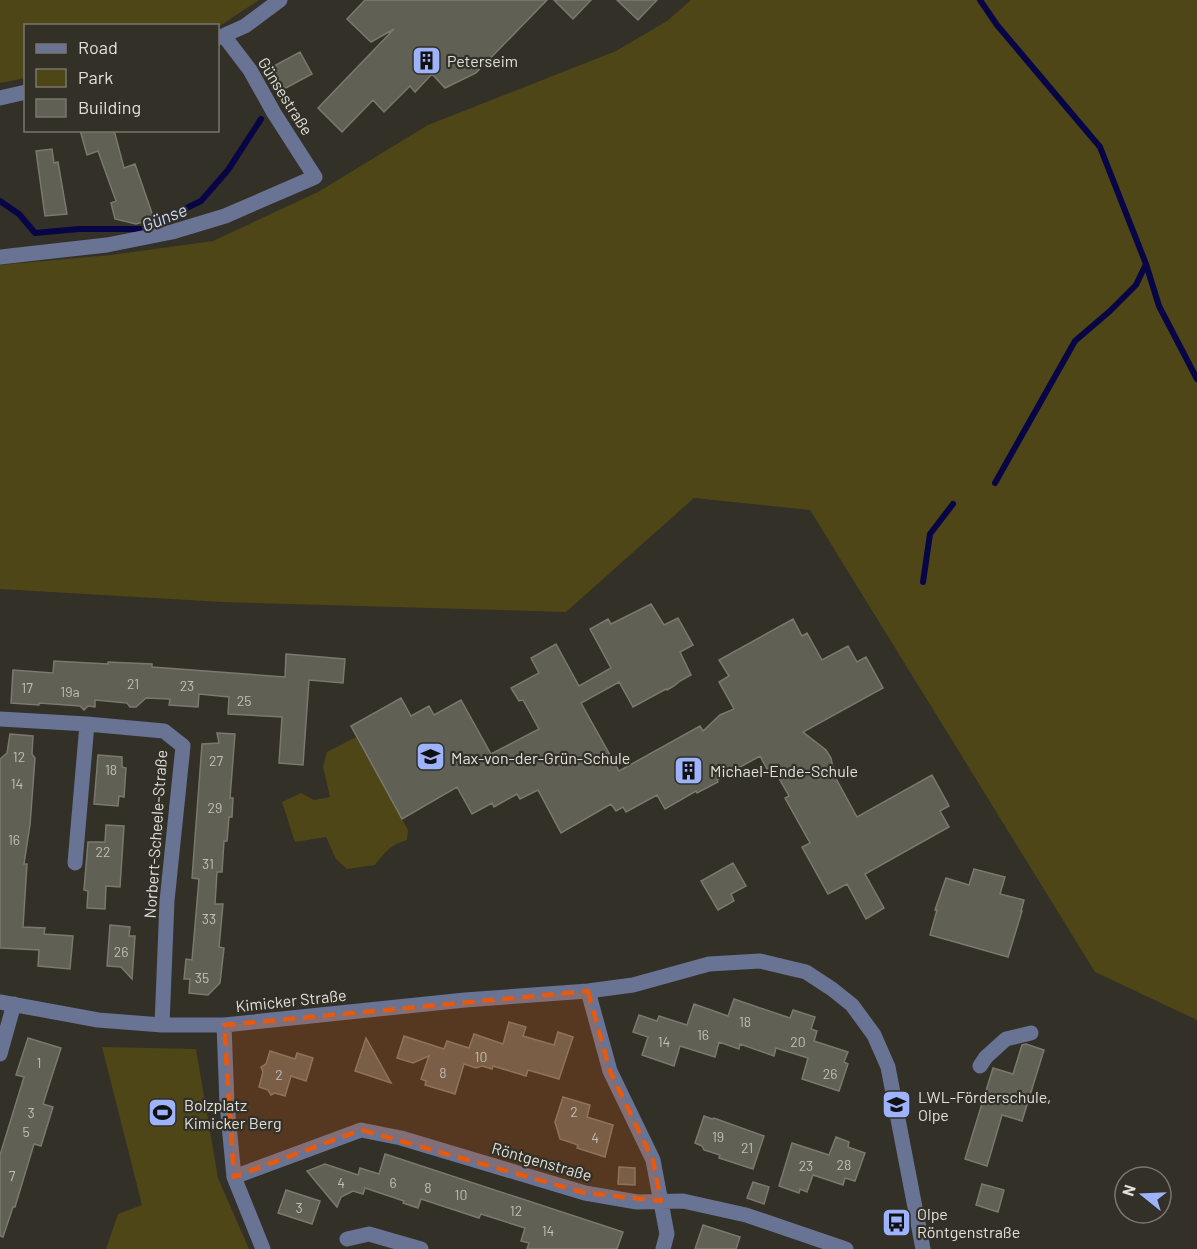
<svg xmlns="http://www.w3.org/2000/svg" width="1197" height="1249" viewBox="0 0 1197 1249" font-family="Barlow,sans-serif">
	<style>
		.green { fill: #4e4616 }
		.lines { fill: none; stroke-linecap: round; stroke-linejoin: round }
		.stream { stroke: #080547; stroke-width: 6 }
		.building { fill: #616055; stroke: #7b796e; stroke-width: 1.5 }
		.minor { stroke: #697393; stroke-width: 15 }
		.marked { fill: #e8590c; fill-opacity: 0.2; stroke: #e8590c; stroke-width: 4.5; stroke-dasharray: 12 8; stroke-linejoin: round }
		.labels { text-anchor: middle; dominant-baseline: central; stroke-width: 4.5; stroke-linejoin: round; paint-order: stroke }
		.number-label { font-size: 14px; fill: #c0bfb8 }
		.poi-label { font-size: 16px; fill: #e0dfd9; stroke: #323027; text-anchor: start }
		.street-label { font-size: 16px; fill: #e0dfd9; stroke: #323027 }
		.water-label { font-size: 18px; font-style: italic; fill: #c8d5fd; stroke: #323027 }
	</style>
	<rect width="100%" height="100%" fill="#323027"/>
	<path class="green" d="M0,0H259L218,27V26H26L25,78L0,83Z
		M691,0H1197V1020L1095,972L810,510L694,498L566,612L222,602L0,589V265L111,255L213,241L318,192L428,125L616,51L667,21Z
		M356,737L408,830L407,840C390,845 386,851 375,865L347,869L336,859L326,837L295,842L282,802L301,793L314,800L330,797L323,767L327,752Z
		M102,1047L196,1049L218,1178L249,1249H106L118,1214L142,1205Z"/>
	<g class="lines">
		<path class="stream" d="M980,0L997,25L1100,147L1146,264L1159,306L1197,379
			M0,201L19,214L35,233L79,229H143L201,201L228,170L261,119
			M995,483L1075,341L1110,311L1136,285L1146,264
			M923,582L930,534L953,504"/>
	</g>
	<path class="building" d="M365,0H547L476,73L445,88L432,74L415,92L410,86L384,112L373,100L342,132L318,108L394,29L371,42L347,19Z
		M554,0H591L573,19Z
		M617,0H657L638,20Z
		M300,52L312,74L284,89L272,67Z
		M80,130H114L124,168L135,164L154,219L136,224L115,219L111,203L116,201L98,151L87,155Z
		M52,149L54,163L58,162L67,214L45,216L36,151Z
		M651,604L664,625L678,618L693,645L680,652L691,675L680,681L674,686L667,690L666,689L633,707L619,682L581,703L619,771L700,726L703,731L720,715L734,709L719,682L729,676L719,660L793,619L802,636L807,633L822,660L848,646L857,662L866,657L883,688L803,732L826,750L831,758L833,768V773L857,817L932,775L949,806L940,811L949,827L865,874L884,908L866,919L847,884L828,894L802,847L810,843L785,798L789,796L772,766L767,769L760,756L717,780L718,782L697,793L696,791L665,809L657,795L626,812L623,807L616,811L611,804L561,833L538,790L520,799L517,794L494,807L492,803L472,814L457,787L402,819L351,726L401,698L411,716L429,706L434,715L461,700L491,754L539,729L523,700L519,701L511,688L539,673L531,658L556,644L579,686L611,668L590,629L608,619L611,624Z
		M286,654L345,659L343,683L309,680L303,765L279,763L282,717L228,714L229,697L199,694L198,707L169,705L170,699L146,698L136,707H130L127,703L95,700V707L88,706L84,710L80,706L39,703V705L11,703L13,670L53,673L54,661L108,664V662L152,664V667L285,677Z
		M217,733L235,734L230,798H233L232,817H229L227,841H224L222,872H217L215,904H223L219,947L224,948L220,983L208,995L189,993L190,979H184L186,959L192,960L199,879L192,878L202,744L219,743Z
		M10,734L33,736L32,754L35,758L30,825L24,864H27L23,927L45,928L44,934L73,936L70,969L38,966L39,950L0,948V759L7,753Z
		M98,755L122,757V767L126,768L124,797L119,796L118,806L94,804Z
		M106,825L124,826L120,887L106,886L105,909L87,908L88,891L84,890L88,842H105Z
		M733,863L746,886L731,894L734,901L718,910L701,881Z
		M974,869L1005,877L1000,894L1024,900L1021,911H1022L1008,957L930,935L937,910H935L946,878L969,885Z
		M110,925L130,927L129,936H135L132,979L121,967L107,966Z
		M734,999L790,1018L793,1010L815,1017L811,1029L817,1031L814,1041L848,1052L844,1062L848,1064L839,1091L802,1079L808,1058L776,1048L774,1056L740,1044L739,1049L719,1042L715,1057L680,1046L674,1066L642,1055L648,1037L633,1032L639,1015L657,1021L659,1016L687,1025L694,1004L728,1016Z
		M509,1022L526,1027L523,1036L554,1045L558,1032L573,1037L559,1079L528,1070L526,1076L493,1066L492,1069L482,1066L476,1068L464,1064L455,1094L425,1085L426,1081L421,1079L429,1056L413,1063L397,1058L404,1036L444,1049L447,1041L469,1048L474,1034L503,1044Z
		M28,1038L61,1048L43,1104L53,1107L41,1146L34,1144L15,1207H13L3,1237L0,1236V1155L24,1077L16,1075Z
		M366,1038L391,1083L355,1071Z
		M1026,1044L1044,1050L1022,1121L1002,1115L987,1166L965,1159L993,1068L1013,1074L1022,1045Z
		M270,1051L295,1059L297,1053L313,1058L306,1081L291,1076L285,1096L275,1093L271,1095L268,1090L259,1087L263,1072L261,1067L266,1064Z
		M563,1097L590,1105L587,1117L613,1125L605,1157L577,1148L578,1145L560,1139L555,1122Z
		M704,1116L712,1119L714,1118L764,1136L753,1169L719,1158L720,1155L704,1150L702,1146L695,1143Z
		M836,1137L849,1142L848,1147L865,1153L855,1181L845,1178L843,1185L813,1175L807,1192L800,1189L799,1193L779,1186L792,1143L829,1155Z
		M385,1154L623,1232L617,1249H527L529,1243L521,1241L525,1228L481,1214L479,1218L421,1199L418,1208L403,1203L404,1201L365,1188L363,1194L353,1191L341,1197L337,1207L307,1171L325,1164L358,1175L360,1168L379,1174Z
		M619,1167L635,1168V1185L618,1184Z
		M753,1182L769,1187L764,1204L747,1198Z
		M982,1184L1004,1190L998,1212L976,1205Z
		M286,1190L320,1201L312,1224L278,1213Z
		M703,1225L740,1237L736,1249H695Z"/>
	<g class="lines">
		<path class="minor" d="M218,38L245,26L280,0
			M0,98L26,92
			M0,257L107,245L172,232L225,216L315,177L274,113L250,70L224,36
			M0,719L87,724L164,731L183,746L167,901L162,1025
			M75,863L87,724
			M588,991L610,1071L653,1160L667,1234L663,1249
			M0,1002L98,1020L162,1025H224L465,1000L588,991L633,985L709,964L760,961L806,972L832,989L852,1005L874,1035L888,1067L923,1249
			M224,1025L227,1104L234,1177L263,1249
			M0,1054L14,1004
			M980,1066L986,1057L1006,1039L1031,1033
			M234,1177L361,1130L401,1138L585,1193L637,1202L683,1201L746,1215L846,1249
			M347,1239L369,1234L421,1249"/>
	</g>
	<path class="marked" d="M588,991L610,1071L653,1160L661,1201L585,1193L361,1130L234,1177L224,1025Z"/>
	<defs>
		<symbol id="building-square" viewBox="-11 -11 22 22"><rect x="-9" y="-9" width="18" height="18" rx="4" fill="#9eb3fd" stroke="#323027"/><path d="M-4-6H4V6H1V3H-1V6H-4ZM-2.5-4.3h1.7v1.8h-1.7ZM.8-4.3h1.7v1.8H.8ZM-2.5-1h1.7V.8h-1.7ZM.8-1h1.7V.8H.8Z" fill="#111"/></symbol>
		<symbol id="school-square" viewBox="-11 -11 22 22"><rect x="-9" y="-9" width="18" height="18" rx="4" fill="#9eb3fd" stroke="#323027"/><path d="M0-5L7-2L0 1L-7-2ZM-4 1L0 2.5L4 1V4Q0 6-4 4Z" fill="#111"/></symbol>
		<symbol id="stadium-square" viewBox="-11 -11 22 22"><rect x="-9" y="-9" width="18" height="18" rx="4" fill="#9eb3fd" stroke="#323027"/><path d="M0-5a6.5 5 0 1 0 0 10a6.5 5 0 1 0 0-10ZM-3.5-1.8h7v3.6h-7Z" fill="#111"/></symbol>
		<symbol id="bus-square" viewBox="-11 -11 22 22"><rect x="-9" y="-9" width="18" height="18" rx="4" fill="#9eb3fd" stroke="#323027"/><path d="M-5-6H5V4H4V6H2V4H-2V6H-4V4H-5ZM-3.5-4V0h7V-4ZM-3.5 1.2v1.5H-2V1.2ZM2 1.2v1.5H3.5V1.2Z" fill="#111"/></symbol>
	</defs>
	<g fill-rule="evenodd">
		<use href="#building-square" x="410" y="44" width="33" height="33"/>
		<use href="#school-square" x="414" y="740" width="33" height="33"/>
		<use href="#building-square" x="672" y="754" width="33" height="33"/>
		<use href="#school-square" x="880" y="1088" width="33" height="33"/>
		<use href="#stadium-square" x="146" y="1096" width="33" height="33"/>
		<use href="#bus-square" x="880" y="1206" width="33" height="33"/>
	</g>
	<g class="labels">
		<g class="number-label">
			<text x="133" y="683">21</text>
			<text x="187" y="685">23</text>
			<text x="27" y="687">17</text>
			<text x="70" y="691">19a</text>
			<text x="244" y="700">25</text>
			<text x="19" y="756">12</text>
			<text x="216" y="760">27</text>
			<text x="111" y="769">18</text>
			<text x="17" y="783">14</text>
			<text x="215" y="807">29</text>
			<text x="14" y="839">16</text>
			<text x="103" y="851">22</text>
			<text x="208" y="863">31</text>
			<text x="209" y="918">33</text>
			<text x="121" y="951">26</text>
			<text x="202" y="977">35</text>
			<text x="745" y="1021">18</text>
			<text x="703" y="1034">16</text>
			<text x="664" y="1041">14</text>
			<text x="798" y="1041">20</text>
			<text x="481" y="1056">10</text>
			<text x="39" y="1062">1</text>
			<text x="443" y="1072">8</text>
			<text x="830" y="1073">26</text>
			<text x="279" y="1074">2</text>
			<text x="574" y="1111">2</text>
			<text x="31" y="1112">3</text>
			<text x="26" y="1131">5</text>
			<text x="718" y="1136">19</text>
			<text x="595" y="1137">4</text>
			<text x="747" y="1147">21</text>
			<text x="844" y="1164">28</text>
			<text x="806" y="1165">23</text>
			<text x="12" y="1175">7</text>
			<text x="341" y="1182">4</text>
			<text x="393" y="1182">6</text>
			<text x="428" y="1187">8</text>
			<text x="461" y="1194">10</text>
			<text x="299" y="1207">3</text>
			<text x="516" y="1210">12</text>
			<text x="548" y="1230">14</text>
		</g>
		<g class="poi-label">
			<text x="447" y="60">Peterseim</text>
			<text x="451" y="757">Max-von-der-Grün-Schule</text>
			<text x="710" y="770">Michael-Ende-Schule</text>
			<text x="918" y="1096">LWL-Förderschule,<tspan x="918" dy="18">Olpe</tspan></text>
			<text x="184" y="1104">Bolzplatz<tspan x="184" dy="18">Kimicker Berg</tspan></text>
			<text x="917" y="1213">Olpe<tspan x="917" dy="18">Röntgenstraße</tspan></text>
		</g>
		<g class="street-label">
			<text transform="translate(286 96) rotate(58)">Günsestraße</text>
			<text transform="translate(155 834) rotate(-86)">Norbert-Scheele-Straße</text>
			<text transform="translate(291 1000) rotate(-6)">Kimicker Straße</text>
			<text transform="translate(542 1161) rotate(16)">Röntgenstraße</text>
		</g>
		<g class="water-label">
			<text transform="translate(164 217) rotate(-22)">Günse</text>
		</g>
	</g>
	<rect x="24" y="24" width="195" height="108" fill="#323027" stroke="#78766e" stroke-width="1.5"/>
	<rect x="36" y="44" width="30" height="9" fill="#697393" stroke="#78766e" stroke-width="1.5"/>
	<text x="78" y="54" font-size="18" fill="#e0dfd9">Road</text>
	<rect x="36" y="69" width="30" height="18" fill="#4e4616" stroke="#78766e" stroke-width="1.5"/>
	<text x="78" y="84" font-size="18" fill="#e0dfd9">Park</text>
	<rect x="36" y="99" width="30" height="18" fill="#616055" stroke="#78766e" stroke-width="1.5"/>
	<text x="78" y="114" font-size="18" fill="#e0dfd9">Building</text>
	<g transform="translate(1143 1195) rotate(288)"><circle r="28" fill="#323027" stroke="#78766e" stroke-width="1.5"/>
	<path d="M0-4.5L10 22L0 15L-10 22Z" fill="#9eb3fd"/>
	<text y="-9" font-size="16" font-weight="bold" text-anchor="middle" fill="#e0dfd9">N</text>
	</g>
</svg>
